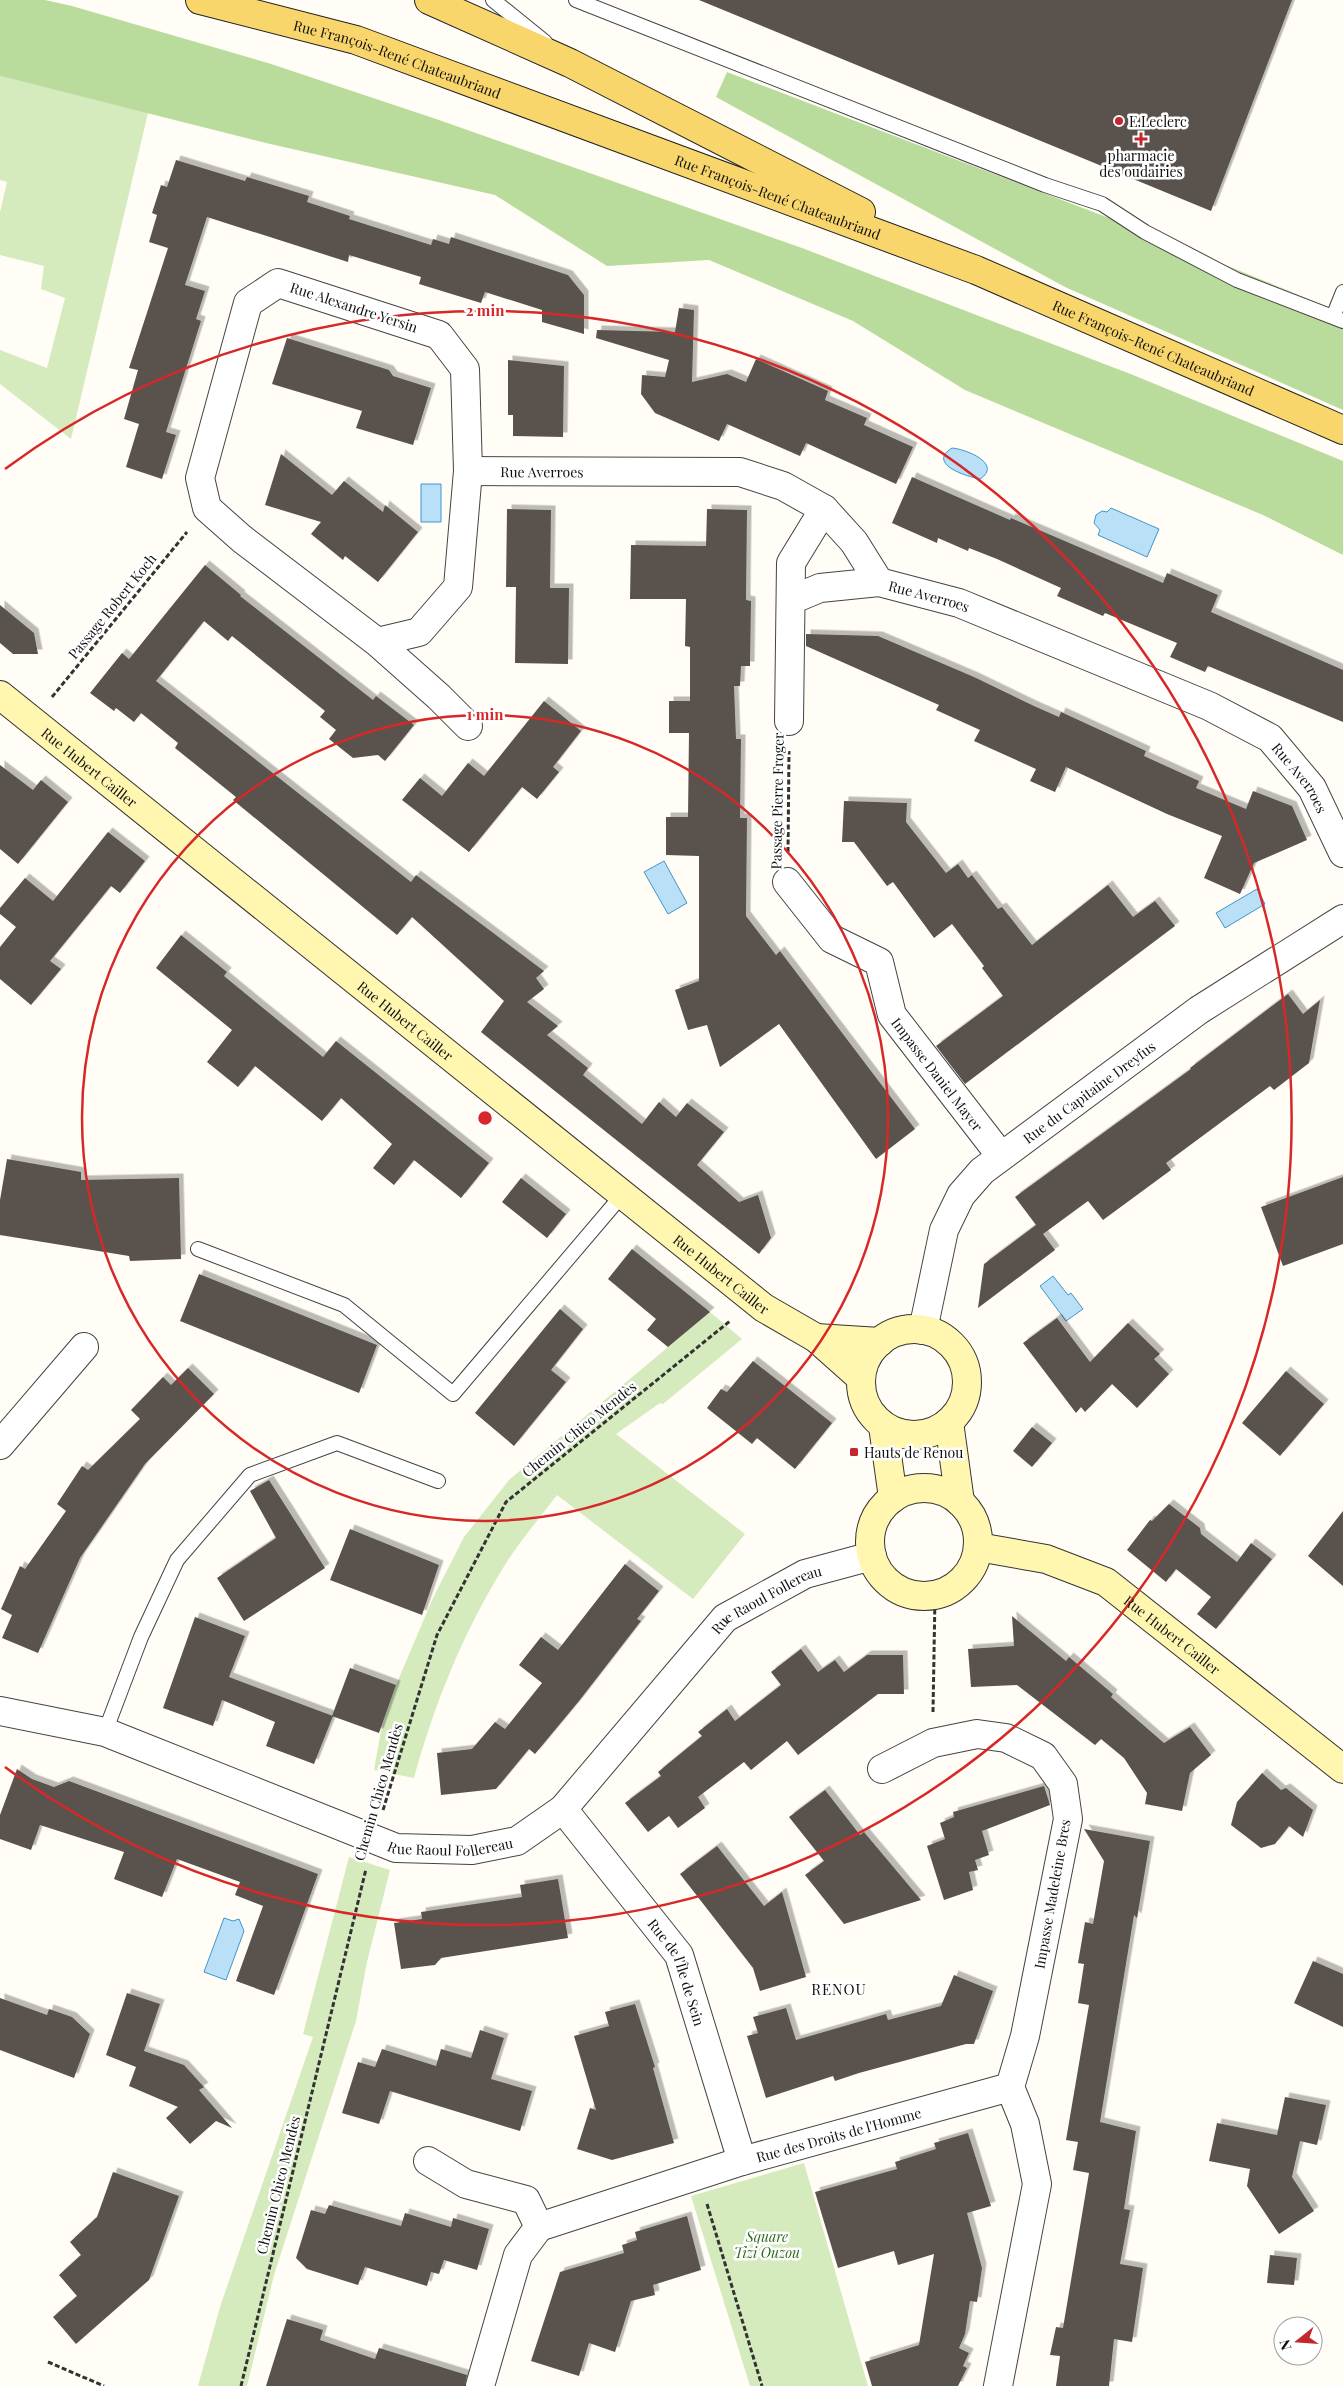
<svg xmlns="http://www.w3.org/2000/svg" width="1343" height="2386" viewBox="0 0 1343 2386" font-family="'Playfair Display',serif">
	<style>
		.green { fill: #d5ebbd }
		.forest { fill: #b9dc9c }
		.water { fill: #b9e0f7; stroke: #3f96cf }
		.building { fill: #5a524d; filter: url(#shadow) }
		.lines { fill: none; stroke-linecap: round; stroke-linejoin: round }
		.lane-casing { stroke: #444; stroke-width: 16 }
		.street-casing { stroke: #444; stroke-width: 30 }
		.secondary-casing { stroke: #333; stroke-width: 30 }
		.primary-casing { stroke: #222; stroke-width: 30 }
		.path { stroke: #333; stroke-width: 3; stroke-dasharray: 5 2.5; stroke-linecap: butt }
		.lane { stroke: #fff; stroke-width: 14 }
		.street { stroke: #fff; stroke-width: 28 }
		.secondary { stroke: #fff6b0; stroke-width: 28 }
		.primary { stroke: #f9d66b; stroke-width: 28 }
		.ring { fill: none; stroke: #d62828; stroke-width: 2.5 }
		.poi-dot { fill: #c4262e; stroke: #fff; stroke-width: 2 }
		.labels { text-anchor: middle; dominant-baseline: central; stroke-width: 5; stroke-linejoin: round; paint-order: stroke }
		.street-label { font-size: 14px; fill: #111; stroke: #fff }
		.poi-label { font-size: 14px; fill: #111; stroke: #fff; text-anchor: start }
		.park-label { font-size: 14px; font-style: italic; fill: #2f6b1f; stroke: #fff }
		.neighbourhood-label { font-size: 15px; letter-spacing: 1px; fill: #111; stroke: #fff }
		.centre { fill: #d62828; stroke: #fff; stroke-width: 2.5 }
		.ring-label { font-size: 15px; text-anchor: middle; font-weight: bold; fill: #d62828; stroke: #fff; stroke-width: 5; stroke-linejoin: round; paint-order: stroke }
	</style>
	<defs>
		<filter id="shadow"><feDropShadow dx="4.5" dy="-4.5" stdDeviation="0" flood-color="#0004"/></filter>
	</defs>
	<rect width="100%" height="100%" fill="#fffdf5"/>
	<path class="green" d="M0,76L148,113L71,439L0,384V350L47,368L65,298L41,289L44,266L0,255V212L7,182L0,180Z
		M710,1312L742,1339L663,1404L660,1403L616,1434L745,1534L693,1599L557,1495C539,1519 518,1543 503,1568C463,1633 434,1705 414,1778L374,1770L382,1725L396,1685L433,1598L464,1537L509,1480Z
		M349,1857L390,1870L367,1962L356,2021L274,2275L247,2386H198L220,2307L313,2037L303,2034Z
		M804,2163L868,2386H750L691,2196Z"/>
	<path class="forest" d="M0,0H45L72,6L268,63L439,120L802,248L1133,375L1343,461V555L1263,515L965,390L853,321L709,260L607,266L495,195L266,143L0,76Z
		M727,72L1130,226L1343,313V410L1065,287L716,97Z"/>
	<path class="water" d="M952,448C966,449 1003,464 980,479C968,477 926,464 952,448Z
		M421,484H441V522H421Z
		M1111,508L1159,529L1147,557L1098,535L1100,530L1094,523L1096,515L1102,511L1107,512Z
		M664,861L687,903L668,914L644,872Z
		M1257,889L1265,904L1225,928L1216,913Z
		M1053,1276L1068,1295L1071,1293L1083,1309L1066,1321L1040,1286Z
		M224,1918L233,1921L239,1919L244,1931L226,1980L204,1972Z"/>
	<path class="building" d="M699,0H1292L1211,211Z
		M176,160L245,181L247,177L309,196L307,202L350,216L349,219L431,245L433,239L449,244L451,237L568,275L584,295V334L542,322V310L485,292L481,303L419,284L421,277L349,255L348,262L207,217L185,285L205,291L196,319L201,321L166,432L176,435L162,479L126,467L139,424L124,419L138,370L129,368L168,248L149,242L157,215L152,213L161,185L167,187Z
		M679,308L694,310L692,382L727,374L746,382L756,359L828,391L825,400L867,418L864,425L913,447L896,484L806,443L800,456L727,424L719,441L655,413L641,394L642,375L665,377L669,360L596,338L597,330L675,332Z
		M287,338L389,370L393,376L431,388L413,445L356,428L362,411L272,384Z
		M508,360L564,366L563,437L513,436V415H508Z
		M281,454L332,495L344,481L383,512L385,505L418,532L378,582L345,556L343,560L311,534L321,522L265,505Z
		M912,477L1010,520L1011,518L1163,583L1167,573L1218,595L1211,612L1343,670V722L1208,666L1205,672L1170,657L1177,643L1105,613L1103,616L1057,596L1061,588L997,559L969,548L968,551L938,538L937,543L892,523Z
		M507,509L551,510L550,588H569L568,664L515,663L516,587H506Z
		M707,509L747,510L746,600L751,601L750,666H741L740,686H734L736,739H741L740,818H747L746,916L776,955L780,951L915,1129L876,1159L779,1024L720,1067L707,1025L688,1030L675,990L699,981V856L666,855V817H688L689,733H669V701H690V647L685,646L686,599H630L631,545L706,546Z
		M205,565L241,595L240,596L373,700L376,696L414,725L385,761L378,755L353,758L329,739L336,730L320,717L325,711L232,636L228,641L204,621L156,681L411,882L416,875L544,971L536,978L544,989L527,1002L558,1026L547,1035L588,1068L583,1075L642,1124L659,1102L676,1117L687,1103L724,1132L697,1165L739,1202L758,1195L771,1238L759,1254L481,1032L504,1001L412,917L397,935L233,800L236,797L175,748L178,743L141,713L134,722L116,708L114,711L90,693L122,653L129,659Z
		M0,605L34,633L38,654H13L0,643Z
		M806,634L878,636L974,677L1034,706L1059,717L1061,712L1146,751L1144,756L1199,781L1196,788L1246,809L1253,791L1292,806L1307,840L1254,863L1240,894L1204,878L1222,836L1167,814L1066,767L1055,792L1030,781L1036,769L974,741L980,730L936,710L939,705L806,646Z
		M544,701L581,731L553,767L559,772L537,799L522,787L469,852L402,800L420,778L442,796L468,763L484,776Z
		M0,765L33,790L41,780L68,802L18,864L0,849Z
		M844,801L907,803L906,822L946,873L958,864L968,878L972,875L998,909L1002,907L1032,945L1108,885L1133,917L1155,901L1175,926L965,1084L936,1046L1003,996L982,968L984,966L952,924L934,938L893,882L887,886L854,842H842Z
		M108,832L145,861L120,893L111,886L50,961L61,969L31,1005L0,979V947L16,927L0,914V908L25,878L53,901Z
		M181,935L227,972L224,976L323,1057L336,1041L489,1163L461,1198L414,1160L394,1185L373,1168L392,1144L341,1098L322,1121L255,1066L238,1087L207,1062L232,1030L156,968Z
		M1288,994L1303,1014L1320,1000L1309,1063L1274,1090L1270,1086L1166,1163L1171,1170L1103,1220L1088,1201L1043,1234L1055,1250L978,1308L984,1264L1036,1225L1015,1197L1191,1069L1190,1068Z
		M7,1159L81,1172V1180L179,1178L181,1259L130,1261L129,1256L0,1235V1200Z
		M1343,1177V1244L1283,1266L1261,1207Z
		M521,1178L566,1214L547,1238L502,1202Z
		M632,1249L710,1312L668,1347L647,1330L656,1319L608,1279Z
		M199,1274L377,1345L359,1393L180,1321Z
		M560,1309L583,1329L551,1370L566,1382L514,1446L475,1413Z
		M1057,1318L1090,1362L1128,1323L1160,1354L1154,1359L1169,1374L1137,1408L1112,1384L1085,1412L1081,1407L1076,1413L1023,1343Z
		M753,1361L832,1423L795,1469L757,1438L752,1444L707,1408L721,1389L727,1392Z
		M188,1368L214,1394L145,1464L80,1558L38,1653L2,1638L12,1615L1,1609L20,1566L25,1569L66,1511L57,1504L82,1466L88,1470L140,1419L131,1410L163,1377L171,1385Z
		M1286,1371L1324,1404L1280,1456L1242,1423Z
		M1032,1427L1052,1443L1032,1467L1013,1451Z
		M269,1480L325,1568L244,1621L217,1578L276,1538L250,1491Z
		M1169,1504L1200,1528L1201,1534L1237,1562L1251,1543L1272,1559L1216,1629L1197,1614L1211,1597L1176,1569L1166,1582L1127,1550L1150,1520L1152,1521Z
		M1343,1511V1586L1308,1556Z
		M350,1529L439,1565L422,1615L330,1580Z
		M625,1564L659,1591L637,1619L641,1621L579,1701L535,1754L529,1749L496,1789L441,1795L437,1753L472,1749L495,1722L505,1729L542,1683L519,1665L541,1637L558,1650Z
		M1012,1616L1066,1661L1069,1657L1113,1694L1111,1697L1164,1743L1190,1727L1211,1755L1190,1773L1182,1811L1145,1804L1147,1793L1124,1758L1101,1739L1095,1745L1017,1685L971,1687L968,1649L1014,1646Z
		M195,1617L245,1636L229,1677L333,1716L314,1764L266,1746L275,1722L222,1700L213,1726L163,1708Z
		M801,1649L818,1672L835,1660L844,1672L867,1655H903L904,1694H878L798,1755L787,1741L751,1770L744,1762L698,1797L705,1808L678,1828L669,1816L648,1832L625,1803L661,1776L658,1772L702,1736L698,1732L727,1709L735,1721L781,1685L771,1672Z
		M350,1668L396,1685L379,1733L332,1716Z
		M17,1769L32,1779L54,1787L69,1781L318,1874L274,1995L236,1981L263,1906L235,1895L240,1882L177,1859L162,1897L114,1879L124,1852L40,1825L31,1850L0,1839V1815Z
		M1262,1773L1281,1790L1286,1788L1313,1810L1303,1837L1289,1826L1275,1844L1261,1848L1231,1825L1237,1802Z
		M1044,1786L1050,1805L982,1831L989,1855L975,1860L978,1870L969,1872L973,1890L944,1900L927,1846L945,1839L940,1823L954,1817L953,1812Z
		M825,1790L860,1835L864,1832L921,1900L844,1924L805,1875L824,1861L789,1817Z
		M1084,1829L1150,1841L1137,1918L1134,1915L1100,2122L1136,2131L1124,2209L1130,2210L1120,2264L1143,2268L1132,2342L1114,2339L1109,2386H1056L1060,2356L1050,2355L1056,2327L1063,2328L1089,2173L1073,2170L1078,2142L1066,2140L1089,2005L1078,2003L1084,1964L1078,1963L1085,1922L1093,1924L1104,1861Z
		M717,1846L764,1906L782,1892L806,1977L760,1991L753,1968L680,1874Z
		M558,1879L568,1938L441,1958L435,1965L401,1969L394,1923L422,1919L421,1912L522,1897L520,1885Z
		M1313,1961L1343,1974V2027L1294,2003Z
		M954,1975L993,1991L974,2044H966L859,2073L835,2081L833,2076L766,2098L747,2036L758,2033L753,2017L786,2008L796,2040L886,2014L888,2020L941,2006Z
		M127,1993L160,2004L144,2051L184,2065L204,2087L199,2090L232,2128L216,2121L190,2144L166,2118L178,2107L129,2086L136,2067L106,2055Z
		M0,1998L47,2015L49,2009L72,2017L90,2034L74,2078L0,2050Z
		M635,2004L655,2067L653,2068L674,2143L612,2160L577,2149L590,2108L596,2110L574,2036L609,2026L605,2012Z
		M480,2030L504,2038L491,2079L532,2091L520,2131L390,2091L379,2124L342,2113L358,2062L375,2067L382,2049L436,2066L441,2049L471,2058Z
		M1285,2097L1326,2105L1317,2145L1300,2141L1292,2177L1314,2211L1279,2234L1247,2186L1250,2169L1209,2161L1217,2123L1277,2135Z
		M968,2133L991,2206L967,2213L982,2268L977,2302L970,2301L965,2334L959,2348L969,2353L963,2366L967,2368L958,2386H872L865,2362L919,2345L934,2254L898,2265L894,2251L838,2268L815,2192L897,2169L895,2162L936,2149L934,2143Z
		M113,2172L179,2196L149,2280L76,2344L53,2317L77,2296L59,2275L81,2255L70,2242L97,2217Z
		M329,2205L401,2226L405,2213L451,2227L453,2218L489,2229L477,2270L444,2260L439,2274L431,2272L427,2286L365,2267L358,2285L307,2269L296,2258L311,2210L325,2214Z
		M687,2216L701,2270L653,2285L655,2295L631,2301L615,2352L589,2343L579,2376L531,2361L560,2272L624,2253L622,2245L637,2240L635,2232Z
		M1270,2255L1297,2258L1294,2285L1267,2283Z
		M287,2319L323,2330L320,2340L375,2359L379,2348L467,2375L465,2386H266Z"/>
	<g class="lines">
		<defs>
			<path id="lane" d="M493,0L545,42
				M576,0L1045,185L1102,204L1145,232L1237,280L1343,321
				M1333,317L1343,292
				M198,1249L344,1305L453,1394L623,1194
				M105,1732L141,1637L177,1560L250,1475L337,1443L438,1481"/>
			<g id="street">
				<path id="s1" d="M468,471L740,472L783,486L824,509L854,542L879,582L959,603L1209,706L1270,738L1312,788L1343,853"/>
				<path d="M791,600L820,588L879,582"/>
				<path d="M377,642L419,632L458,587L468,471L465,369L439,335L278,283L248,303L200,478L207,508L242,539L377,642L439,697L468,726"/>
				<path d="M789,721L791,563L824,509"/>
				<path id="s2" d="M787,882L832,939L879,962L892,1015L1001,1156"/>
				<path id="s3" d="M923,1330L944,1230L961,1195L982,1171L1199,1010L1343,919"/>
				<path d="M0,1445L84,1347"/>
				<path id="s4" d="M0,1711L105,1732L396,1848L472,1850L517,1841L563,1809L725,1618L805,1574L872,1556"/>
				<path d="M882,1769L933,1743L977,1734L1006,1738L1043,1756L1063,1784L1068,1819L1025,2036L1010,2087"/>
				<path id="s5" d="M563,1809L679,1955L742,2161"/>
				<path d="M428,2161L466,2184L526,2200L539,2227"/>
				<path id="s6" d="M480,2386L518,2255L539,2227L742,2161L1010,2087L1025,2124L1037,2184L998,2386"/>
			</g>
			<g id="secondary">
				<path id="s7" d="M0,695L764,1308L816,1338L861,1378"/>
				<circle cx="914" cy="1382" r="53"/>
				<path d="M816,1338L880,1342"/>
				<path d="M949,1422L960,1502"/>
				<path d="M883,1426L893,1498"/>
				<circle cx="924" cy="1542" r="54"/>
				<path id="s8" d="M978,1547L1046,1559L1106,1582L1343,1769"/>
			</g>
			<g id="primary">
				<path id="s9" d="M200,0L356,40L976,270L1343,430"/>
				<path d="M429,0L570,63L861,212"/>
			</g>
		</defs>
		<use href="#lane" class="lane-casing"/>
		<use href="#street" class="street-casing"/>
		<use href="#secondary" class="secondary-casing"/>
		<use href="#primary" class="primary-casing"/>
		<path class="path" d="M52,697L187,532
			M788,852L789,751
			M933,1712L935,1596
			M383,1810L437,1635L506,1502L730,1321
			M707,2204L762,2386
			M48,2362L104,2386
			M241,2386L366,1869"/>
		<use href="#lane" class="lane"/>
		<use href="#street" class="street"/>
		<use href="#secondary" class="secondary"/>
		<use href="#primary" class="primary"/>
	</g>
	<g class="ring">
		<circle cx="485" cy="1118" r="403"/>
		<path d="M5 469A807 807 0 1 1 5 1767"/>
	</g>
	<g class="poi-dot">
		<circle cx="1119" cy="121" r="5"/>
		<path d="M1138.5 131.5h5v5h5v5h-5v5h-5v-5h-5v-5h5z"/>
		<rect x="849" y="1447" width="10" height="10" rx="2.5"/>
	</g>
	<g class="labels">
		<g class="street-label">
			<text stroke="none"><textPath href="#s9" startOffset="206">Rue François-René Chateaubriand</textPath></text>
			<text stroke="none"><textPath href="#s9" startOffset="611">Rue François-René Chateaubriand</textPath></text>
			<text transform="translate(354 307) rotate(18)">Rue Alexandre Yersin</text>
			<text stroke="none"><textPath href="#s9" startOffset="1016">Rue François-René Chateaubriand</textPath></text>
			<text stroke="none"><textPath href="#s1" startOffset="74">Rue Averroes</textPath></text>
			<text stroke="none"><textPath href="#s1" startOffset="508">Rue Averroes</textPath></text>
			<text transform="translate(112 606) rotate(-51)">Passage Robert Koch</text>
			<text stroke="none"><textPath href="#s7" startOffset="115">Rue Hubert Cailler</textPath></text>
			<text stroke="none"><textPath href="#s1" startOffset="928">Rue Averroes</textPath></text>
			<text transform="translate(777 801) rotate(-89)">Passage Pierre Froger</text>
			<text stroke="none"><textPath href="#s7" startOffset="520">Rue Hubert Cailler</textPath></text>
			<text stroke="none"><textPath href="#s2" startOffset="254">Impasse Daniel Mayer</textPath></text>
			<text stroke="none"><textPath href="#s3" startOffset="306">Rue du Capitaine Dreyfus</textPath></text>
			<text stroke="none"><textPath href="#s7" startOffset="925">Rue Hubert Cailler</textPath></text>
			<text transform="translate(579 1429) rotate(-39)">Chemin Chico Mendès</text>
			<text stroke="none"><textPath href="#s4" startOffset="894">Rue Raoul Follereau</textPath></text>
			<text stroke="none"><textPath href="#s8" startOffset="218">Rue Hubert Cailler</textPath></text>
			<text transform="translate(378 1792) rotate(-74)">Chemin Chico Mendès</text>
			<text stroke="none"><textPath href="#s4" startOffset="475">Rue Raoul Follereau</textPath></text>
			<text transform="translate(1052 1894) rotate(-80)">Impasse Madeleine Bres</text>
			<text stroke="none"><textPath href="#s5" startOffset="201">Rue de l'Île de Sein</textPath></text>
			<text stroke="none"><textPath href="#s6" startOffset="485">Rue des Droits de l'Homme</textPath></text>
			<text transform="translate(278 2185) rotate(-76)">Chemin Chico Mendès</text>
		</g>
		<g class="poi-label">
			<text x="1129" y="121">E.Leclerc</text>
			<text x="1141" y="155" text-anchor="middle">pharmacie<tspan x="1141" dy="16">des oudairies</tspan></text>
			<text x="864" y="1452">Hauts de Renou</text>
		</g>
		<g class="park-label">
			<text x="767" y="2236">Square<tspan x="767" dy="16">Tizi Ouzou</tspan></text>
		</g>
		<g class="neighbourhood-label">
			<text x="839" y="1989">RENOU</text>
		</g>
	</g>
	<circle cx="485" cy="1118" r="8" class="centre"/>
	<g class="ring-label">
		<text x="485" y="316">2 min</text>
		<text x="485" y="720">1 min</text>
	</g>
	<g transform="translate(1298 2341) rotate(253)"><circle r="24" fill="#ffffff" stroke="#a0a0a0"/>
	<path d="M0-4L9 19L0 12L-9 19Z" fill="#c4262e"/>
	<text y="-8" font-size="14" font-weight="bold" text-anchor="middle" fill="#111111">N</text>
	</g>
</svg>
